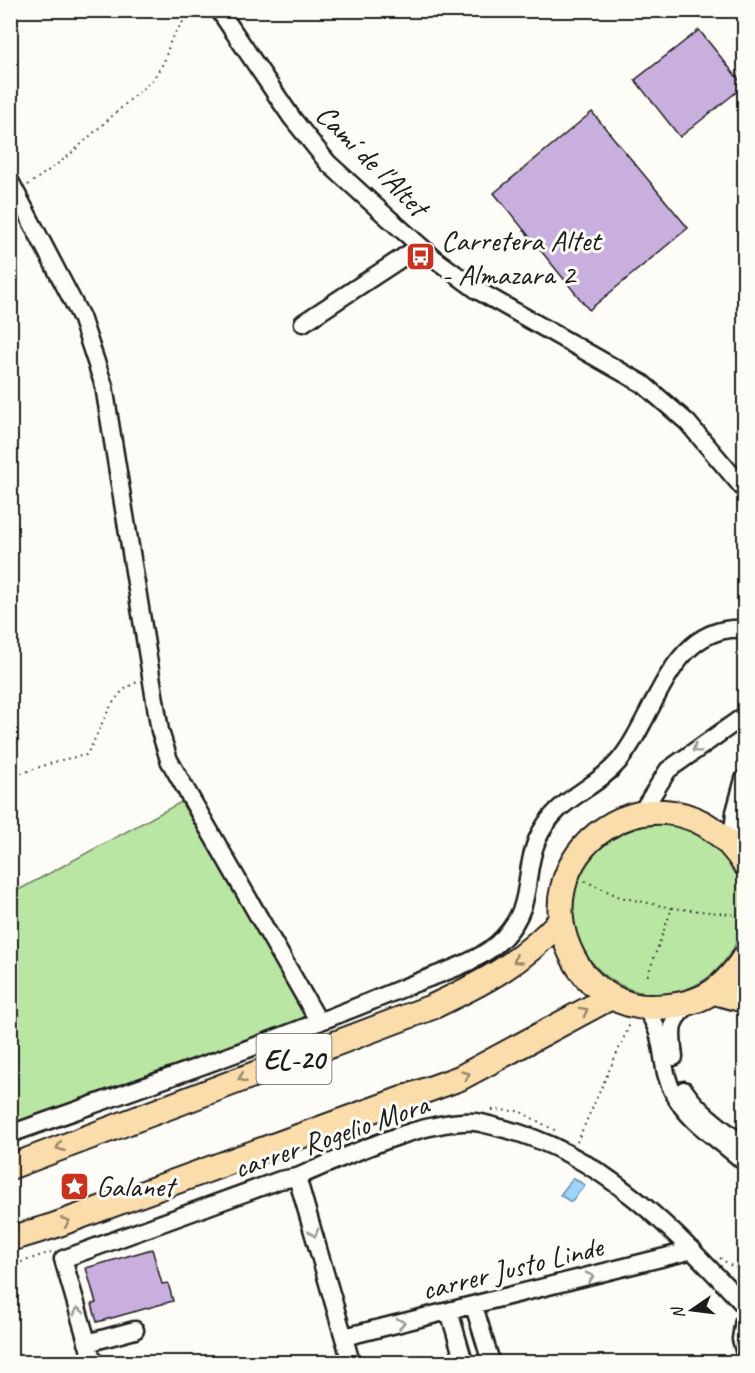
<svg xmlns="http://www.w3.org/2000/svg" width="755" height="1373" viewBox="0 0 755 1373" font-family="Caveat,sans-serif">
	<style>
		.grass { fill: #bae6a3; stroke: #6b8160; stroke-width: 1.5 }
		.water { fill: #9cd4fb; stroke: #698aa2; stroke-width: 1.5 }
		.building { fill: #c9afde; stroke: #1c1c1c; stroke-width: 1.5 }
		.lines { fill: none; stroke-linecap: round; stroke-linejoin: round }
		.minor-casing { stroke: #1c1c1c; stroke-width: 21 }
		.highway-casing { stroke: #1c1c1c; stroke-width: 28 }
		.path { stroke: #1c1c1c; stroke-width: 2; stroke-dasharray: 1.5 4.5; stroke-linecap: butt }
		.minor { stroke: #fdfcf7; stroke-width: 16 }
		.highway { stroke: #faddab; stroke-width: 24 }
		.oneway { stroke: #989794 }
		.oneway2 { stroke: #96866b }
		.labels { text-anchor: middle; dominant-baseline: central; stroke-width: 6; stroke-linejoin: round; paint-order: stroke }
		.shield { fill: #fdfcf7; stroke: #605f5e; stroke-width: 1.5 }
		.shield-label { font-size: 28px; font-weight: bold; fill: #1c1c1c }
		.street-label { font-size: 30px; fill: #1c1c1c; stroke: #fdfcf7 }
		.poi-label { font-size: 30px; fill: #1c1c1c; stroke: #fdfcf7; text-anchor: start }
	</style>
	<rect width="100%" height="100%" fill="#fdfcf7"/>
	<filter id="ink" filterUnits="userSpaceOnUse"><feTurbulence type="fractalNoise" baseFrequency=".0167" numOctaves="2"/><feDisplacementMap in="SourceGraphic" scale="12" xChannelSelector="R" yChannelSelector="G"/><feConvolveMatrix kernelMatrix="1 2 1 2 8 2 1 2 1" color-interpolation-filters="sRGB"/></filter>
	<g filter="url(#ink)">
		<path class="grass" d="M181,802L310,1018L11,1127V894Z
			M646,819C659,822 688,823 699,830C706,833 713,844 718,849C724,856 732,862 736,869C739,874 740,881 742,887C755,936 716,990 665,994C602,999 552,932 578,875C581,868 585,856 590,851C603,839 630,828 646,819Z"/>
		<path class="water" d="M573,1178L585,1185L571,1202L560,1195Z"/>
		<path class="building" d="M699,30L744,86L680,137L635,80Z
			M592,112L688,228L589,310L494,193Z
			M152,1249L162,1284L168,1283L173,1301L97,1322L92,1304L96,1303L86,1268Z"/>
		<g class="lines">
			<defs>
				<path id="minor" d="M219,10L292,118L328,163L385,215L435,259L477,290L643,384L687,422L744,489
					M10,181L81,317L104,386L160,731L169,760L319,1022
					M303,323L420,246
					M641,813L668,770L744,716
					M732,844L735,812L744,779
					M644,1007C669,1038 657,1063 674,1094C690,1124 721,1140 744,1162
					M674,1057C671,1030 668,1020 691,1004
					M684,1090C700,1114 723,1128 744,1146
					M10,1134C142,1087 274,1042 403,988C435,974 480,964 504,937C535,903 522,877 537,840C556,797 591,793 618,762C656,718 670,623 744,629
					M297,1177L351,1362
					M474,1306L491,1362
					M449,1311L464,1362
					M744,1320L741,1339L744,1350
					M344,1337L693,1250
					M87,1343L135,1330
					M93,1362L63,1259L280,1180L297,1177C344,1157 424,1119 475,1122C483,1123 493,1126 501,1128C601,1152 677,1233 744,1305"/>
				<path id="highway" d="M744,863C666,744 505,855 580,969C595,991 623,1007 649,1007C694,1007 719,996 744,958
					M714,992L744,1000
					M10,1167L432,1007C485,982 520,964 560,921
					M10,1239L53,1226L460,1078L611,997"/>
			</defs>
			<use href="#minor" class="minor-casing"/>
			<use href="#highway" class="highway-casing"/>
			<path class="path" d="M28,185L67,157L153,79L164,62L171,39L191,10
				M10,777L61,760L86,755C101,733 109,691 138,682
				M585,881L620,897L672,908L647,977
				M672,908L738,915
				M492,1110L519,1111L558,1132
				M577,1142L630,1024
				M720,1258L733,1267L744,1269
				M10,1266L51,1252"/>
			<use href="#minor" class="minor"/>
			<use href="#highway" class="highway"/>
		</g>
		<defs><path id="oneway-chevron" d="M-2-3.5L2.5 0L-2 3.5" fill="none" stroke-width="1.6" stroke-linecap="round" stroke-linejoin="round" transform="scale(1.5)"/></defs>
		<g class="oneway">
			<use href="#oneway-chevron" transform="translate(696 749) rotate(146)"/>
			<use href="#oneway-chevron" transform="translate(314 1233) rotate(74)"/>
			<use href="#oneway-chevron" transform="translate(590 1277) rotate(-14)"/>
			<use href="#oneway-chevron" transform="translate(78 1311) rotate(-106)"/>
			<use href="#oneway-chevron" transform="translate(401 1323) rotate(-14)"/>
		</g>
		<g class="oneway2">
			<use href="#oneway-chevron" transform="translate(517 960) rotate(146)"/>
			<use href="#oneway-chevron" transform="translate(584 1011) rotate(-29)"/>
			<use href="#oneway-chevron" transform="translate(466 1075) rotate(-25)"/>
			<use href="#oneway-chevron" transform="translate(242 1078) rotate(159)"/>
			<use href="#oneway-chevron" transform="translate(60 1147) rotate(159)"/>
			<use href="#oneway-chevron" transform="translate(66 1222) rotate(-20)"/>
		</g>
	</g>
	<defs>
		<symbol id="bus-square" viewBox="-11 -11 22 22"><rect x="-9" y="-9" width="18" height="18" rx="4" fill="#c8321e" stroke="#fdfcf7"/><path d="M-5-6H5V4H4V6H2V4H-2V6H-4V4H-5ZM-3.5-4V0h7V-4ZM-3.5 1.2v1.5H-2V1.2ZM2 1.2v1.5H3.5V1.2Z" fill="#fff"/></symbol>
		<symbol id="sight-square" viewBox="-11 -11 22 22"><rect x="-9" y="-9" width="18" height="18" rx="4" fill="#c8321e" stroke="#fdfcf7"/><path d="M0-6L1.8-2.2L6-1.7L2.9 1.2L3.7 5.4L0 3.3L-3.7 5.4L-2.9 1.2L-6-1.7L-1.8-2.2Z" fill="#fff"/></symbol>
	</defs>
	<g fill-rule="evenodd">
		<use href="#bus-square" x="404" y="240" width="33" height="33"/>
		<use href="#sight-square" x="58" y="1170" width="33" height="33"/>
	</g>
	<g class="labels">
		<rect class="shield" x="256.5" y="1034" width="75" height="50" rx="4.5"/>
		<g class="shield-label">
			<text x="294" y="1059">EL-20</text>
		</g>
		<g class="street-label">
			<text transform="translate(372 160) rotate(45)">Camí de l'Altet</text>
			<text transform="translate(331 1136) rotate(-19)">carrer Rogelio Mora</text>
			<text transform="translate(512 1268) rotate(-14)">carrer Justo Linde</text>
		</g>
		<g class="poi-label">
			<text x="441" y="240">Carretera Altet<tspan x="441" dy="34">- Almazara 2</tspan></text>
			<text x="96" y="1186">Galanet</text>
		</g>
	</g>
	<rect width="755" height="1373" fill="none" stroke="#fdfcf7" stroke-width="36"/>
	<rect x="18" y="18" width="719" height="1337" fill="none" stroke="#1c1c1c" stroke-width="2" filter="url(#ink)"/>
	<g transform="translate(692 1310) rotate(256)" stroke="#fdfcf7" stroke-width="4.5" paint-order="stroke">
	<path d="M0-4.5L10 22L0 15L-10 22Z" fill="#1c1c1c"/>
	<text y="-9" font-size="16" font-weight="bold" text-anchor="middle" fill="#1c1c1c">N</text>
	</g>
</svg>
